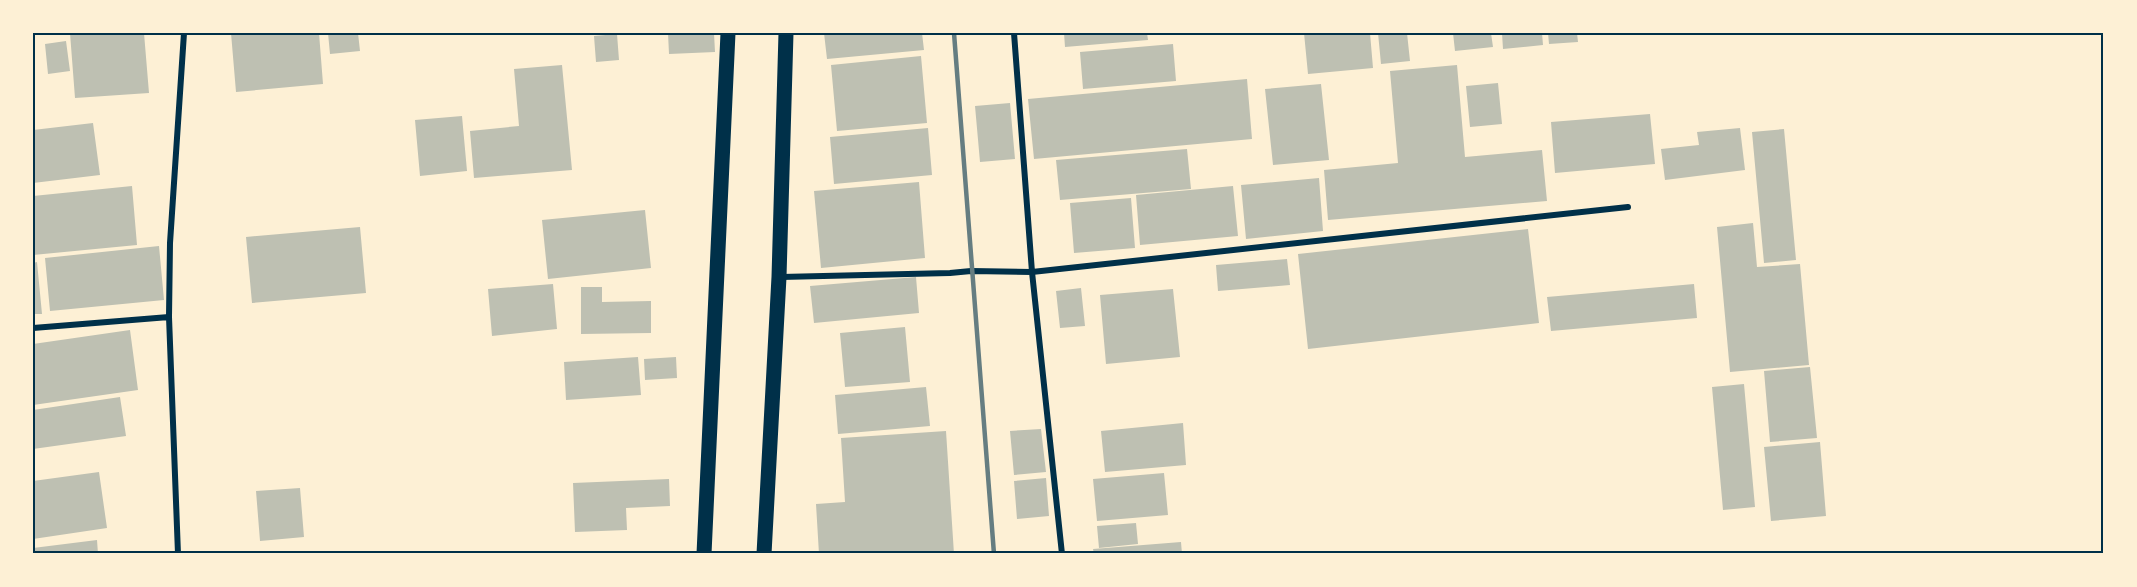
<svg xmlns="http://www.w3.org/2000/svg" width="2137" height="587" viewBox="0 0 2137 587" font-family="'IBM Plex Sans',sans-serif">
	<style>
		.building { fill: #bec0b2 }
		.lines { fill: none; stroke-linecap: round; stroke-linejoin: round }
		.minor { stroke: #003049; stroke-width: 6 }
		.primary { stroke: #003049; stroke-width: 15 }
		.rail { stroke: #657d81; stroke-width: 4.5 }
		.neatline { fill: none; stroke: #003049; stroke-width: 2 }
	</style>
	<rect width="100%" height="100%" fill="#fdf0d5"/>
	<path class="building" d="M70,33H144L149,93L75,98Z
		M231,33H319L323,84L236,92Z
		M328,33H358L360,51L330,54Z
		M668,33H714L715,52L669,54Z
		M824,33H922L924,50L827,59Z
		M1064,33H1147L1148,40L1065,47Z
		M1304,33H1370L1373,68L1308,74Z
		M1378,33H1407L1410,61L1381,64Z
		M1453,33H1491L1493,47L1455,51Z
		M1502,33H1542L1543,45L1503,49Z
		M1548,33H1577L1578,42L1549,44Z
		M617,34L619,60L596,62L594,36Z
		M66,41L70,71L48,74L45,44Z
		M1173,44L1176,81L1083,89L1080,52Z
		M921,56L927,123L837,131L831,65Z
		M562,65L572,170L474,178L470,131L519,126L514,69Z
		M1457,65L1465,157L1542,150L1547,201L1328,220L1324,170L1398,163L1390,71Z
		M1247,79L1252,139L1034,159L1028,99Z
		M1498,83L1502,124L1470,127L1466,86Z
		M1321,84L1329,160L1273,165L1265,89Z
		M1010,103L1015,159L980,162L975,106Z
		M1650,114L1655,164L1555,173L1551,122Z
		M462,116L467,171L420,176L415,120Z
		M93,123L100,175L33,183V130Z
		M928,128L932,175L834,184L830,137Z
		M1740,128L1745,170L1665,180L1661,149L1699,145L1697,132Z
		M1784,129L1796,260L1764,263L1752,132Z
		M1187,149L1191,189L1060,200L1056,160Z
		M1319,178L1323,231L1246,239L1241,185Z
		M919,182L925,258L821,268L814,191Z
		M132,186L137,245L33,255V196Z
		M1233,186L1238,236L1140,245L1136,195Z
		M1131,198L1135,248L1074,253L1070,203Z
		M645,210L651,268L548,279L542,220Z
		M1753,223L1757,267L1800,264L1809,365L1730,372L1717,227Z
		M360,227L366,293L252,303L246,237Z
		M1528,229L1539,323L1308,349L1298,254Z
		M159,246L164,300L50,311L45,258Z
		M1287,259L1290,285L1218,291L1216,265Z
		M37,262L42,314H33V263Z
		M916,277L919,313L814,323L810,286Z
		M553,284L557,329L492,336L488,289Z
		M1694,284L1697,318L1551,331L1547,297Z
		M581,287H602V302L651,301V333L581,334Z
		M1081,288L1085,326L1060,328L1056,291Z
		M1173,289L1180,357L1106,364L1100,295Z
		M905,327L910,382L845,387L840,333Z
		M130,330L138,390L33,405V344Z
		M638,357L641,395L566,400L564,362Z
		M676,357L677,378L645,380L644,359Z
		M1810,367L1817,438L1770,442L1764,371Z
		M1744,384L1755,507L1723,510L1712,387Z
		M926,387L930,426L838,434L835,395Z
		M120,397L126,436L33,449V410Z
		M1183,423L1186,465L1105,472L1101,431Z
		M1041,429L1046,472L1014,475L1010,431Z
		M946,431L954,554H819L816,504L845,502L841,438Z
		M1820,442L1826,516L1771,521L1764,447Z
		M99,472L107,528L33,539V481Z
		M1164,473L1168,515L1097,521L1093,479Z
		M1046,478L1049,516L1017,519L1014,481Z
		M669,479L670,506L626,508L627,530L575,532L573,483Z
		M300,488L304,537L260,541L256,491Z
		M1136,523L1138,544L1099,548L1097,526Z
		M97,540L98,554H33V548Z
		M1181,542L1182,554H1094L1093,549Z"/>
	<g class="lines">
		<path class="minor" d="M1014,33L1032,272L1062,554
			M781,277L950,273L971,271L1032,272L1628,207
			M33,328L169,317
			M178,554L169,317L170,243L184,33"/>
		<path class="primary" d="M704,554L728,33
			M764,554L779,277L786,33"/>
		<path class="rail" d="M954,33L994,554"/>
	</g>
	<rect width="2137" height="587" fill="none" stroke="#fdf0d5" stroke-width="69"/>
	<rect x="34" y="34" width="2068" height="518" class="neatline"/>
</svg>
